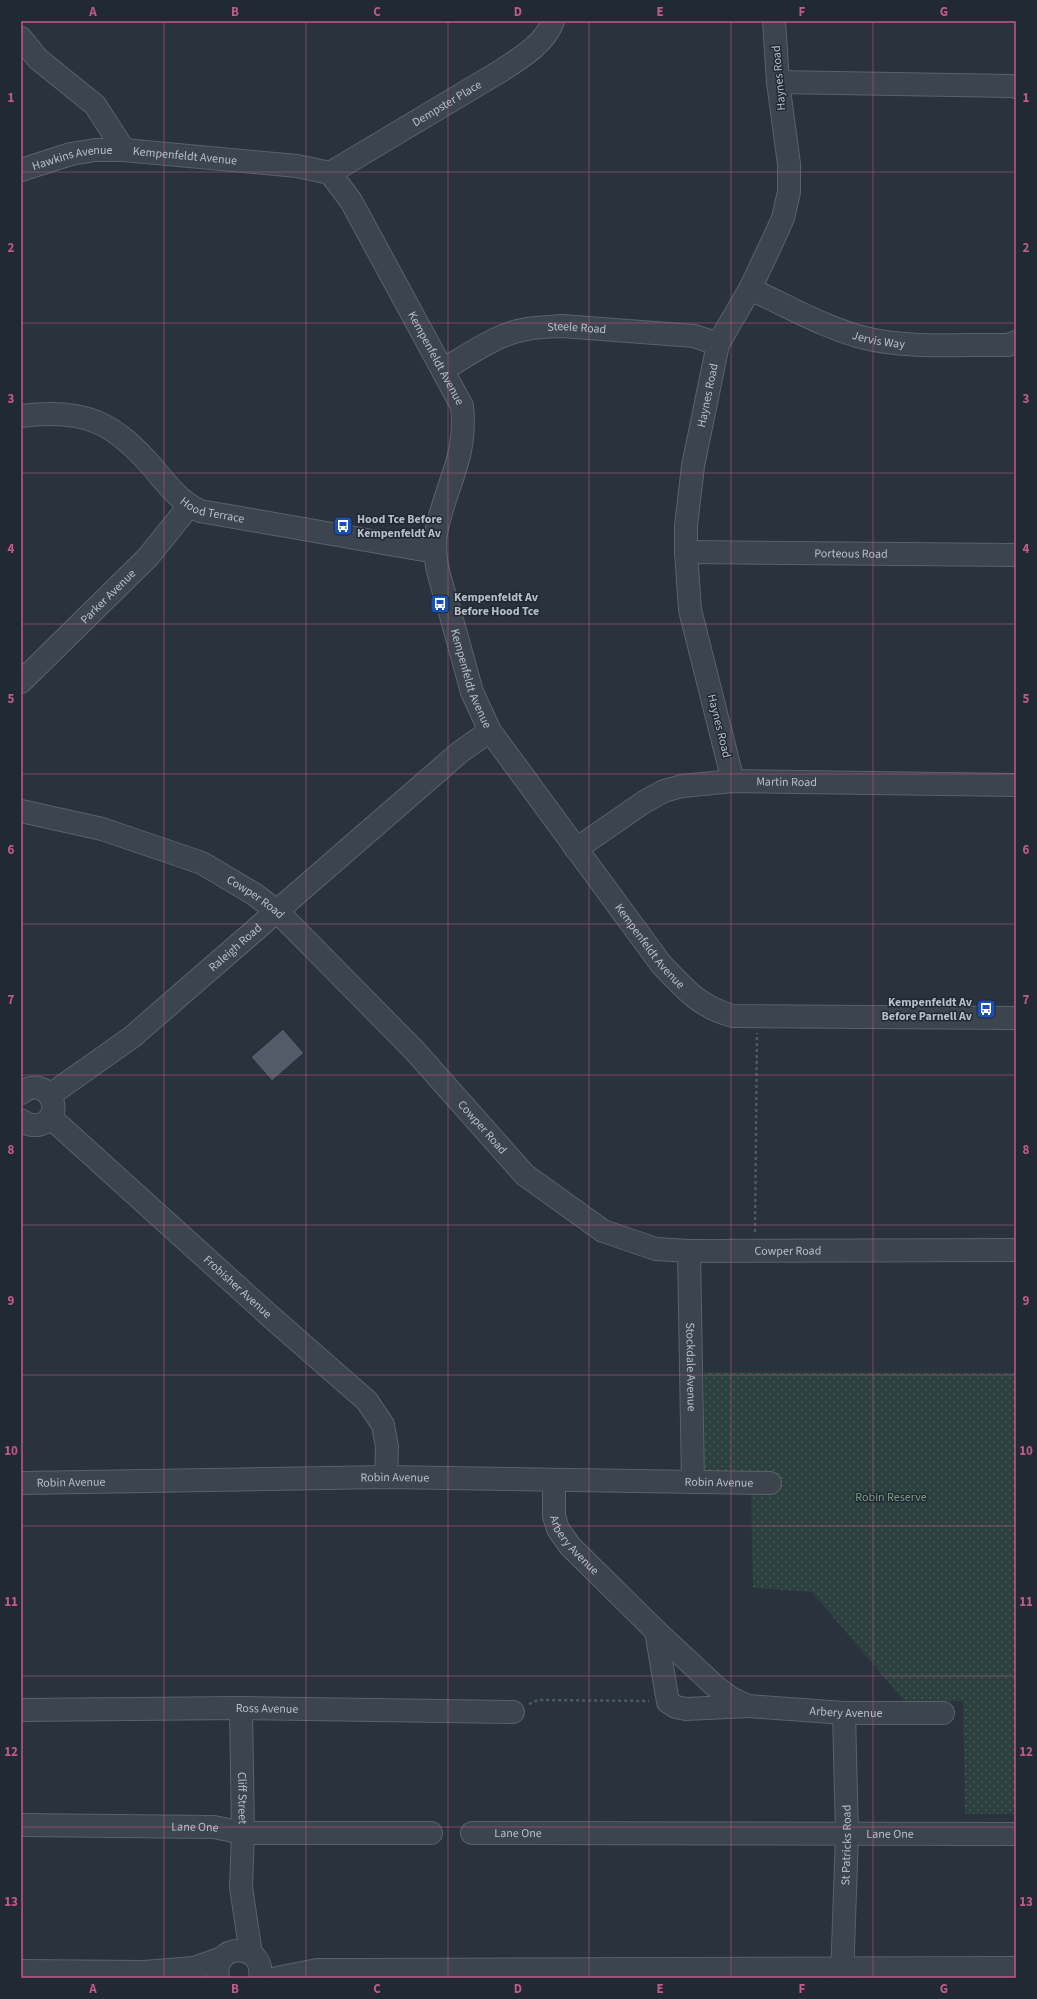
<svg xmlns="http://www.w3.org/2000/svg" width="1037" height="1999" viewBox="0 0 1037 1999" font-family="'Source Sans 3',sans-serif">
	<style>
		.green { fill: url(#green-dots) }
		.building { fill: #525b67; stroke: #232b34 }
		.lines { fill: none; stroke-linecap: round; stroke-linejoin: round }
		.minor-casing { stroke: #5a626b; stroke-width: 24 }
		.path { stroke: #4c5d5f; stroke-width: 2.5; stroke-dasharray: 3 3; stroke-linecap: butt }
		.minor { stroke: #3c444d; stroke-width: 22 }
		.grid { fill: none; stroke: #be5b87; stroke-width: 1; stroke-opacity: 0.55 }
		.labels { text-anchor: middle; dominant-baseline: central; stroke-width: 3; stroke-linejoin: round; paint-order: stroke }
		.street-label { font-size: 12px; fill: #b8bfc8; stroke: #212932 }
		.poi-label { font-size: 12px; font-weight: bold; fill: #b8bfc8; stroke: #212932; text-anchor: start }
		.park-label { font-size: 12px; fill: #7a9b81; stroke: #212932 }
		.neatline { fill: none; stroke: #be5b87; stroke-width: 1.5 }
		.grid-label { font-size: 13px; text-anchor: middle; font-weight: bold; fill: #be5b87 }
	</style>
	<defs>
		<pattern id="green-dots" width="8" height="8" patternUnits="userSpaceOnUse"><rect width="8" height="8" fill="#2d4040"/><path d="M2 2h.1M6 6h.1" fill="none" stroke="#495a5a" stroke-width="1.8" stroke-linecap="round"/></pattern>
	</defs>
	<rect width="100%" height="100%" fill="#29323d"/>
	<path class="green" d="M704,1372L1016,1373V1814H965L963,1701L906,1703L812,1592L753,1588L751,1495L704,1478Z"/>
	<path class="building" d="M283,1029L304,1053L272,1081L251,1057Z"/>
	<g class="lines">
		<defs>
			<g id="minor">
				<path id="s1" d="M21,38L38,59L95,105L124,150L297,166L330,173L351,201L462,406C468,458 445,485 436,533C431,560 444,590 451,616C458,641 465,666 472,692L490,731L661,964C684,988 699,1007 733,1016L1016,1018"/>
				<path d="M778,82L1011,86L1016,87"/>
				<path id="s2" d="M21,170L71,154L95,150H124"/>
				<path id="s3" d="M330,173L499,72C519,59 545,44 553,21"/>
				<path id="s4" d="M750,289C786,305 827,329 865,338C909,349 962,344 1008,345L1016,342"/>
				<path id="s5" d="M443,370C466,356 496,335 522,330C535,327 549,327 562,326L694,336L718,344"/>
				<path id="s6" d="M21,416C85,408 114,422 155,470C168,486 182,503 200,511L435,552"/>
				<path id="s7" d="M686,552L1016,555"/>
				<path id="s8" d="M21,682L148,557L189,506"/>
				<path id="s9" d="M733,781L690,610L686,552V526L693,466L718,344L750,289L775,236L783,218L789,192V164L778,82L774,21"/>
				<path id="s10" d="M21,811L102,829L202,863L254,894L277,911L415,1051L525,1175L603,1231L656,1249L689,1251L1016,1250"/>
				<path id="s11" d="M576,849L644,802L664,791L682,786L733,781L1016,785"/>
				<path d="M21,1093C48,1072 69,1118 38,1125C32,1126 26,1124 21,1120"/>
				<path id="s12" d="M50,1095L132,1037L460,752L490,731"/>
				<path id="s13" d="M50,1117L271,1317L367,1401L383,1425L387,1447L386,1477"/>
				<path id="s14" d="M689,1251L693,1482"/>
				<path id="s15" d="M554,1480V1516L558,1529L570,1546L656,1631L715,1686L731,1698L748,1706L844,1713H943"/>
				<path id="s16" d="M21,1483L386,1477L770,1483"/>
				<path d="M656,1631L668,1702L676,1707L686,1709L748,1706"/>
				<path id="s17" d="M241,1708L243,1833L241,1887L251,1954"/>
				<path id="s18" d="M21,1710L241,1708L513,1712"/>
				<path id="s19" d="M21,1825L214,1827L243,1833H431"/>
				<path id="s20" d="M472,1833L1016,1834"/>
				<path d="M21,1971L144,1972L194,1968L222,1958"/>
				<path d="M218,1978C211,1942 266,1941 260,1978"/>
				<path d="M277,1978L317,1970H362L1016,1968"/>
				<path id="s21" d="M842,1978L847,1834L844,1713"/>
			</g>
		</defs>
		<use href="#minor" class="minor-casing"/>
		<path class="path" d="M755,1232L757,1033
			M529,1704L538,1700L649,1701"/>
		<use href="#minor" class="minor"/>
	</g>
	<path class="grid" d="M164,21V1978M306,21V1978M448,21V1978M589,21V1978M731,21V1978M873,21V1978M21,172H1016M21,323H1016M21,473H1016M21,624H1016M21,774H1016M21,924H1016M21,1075H1016M21,1225H1016M21,1375H1016M21,1526H1016M21,1676H1016M21,1827H1016"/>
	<defs>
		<symbol id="bus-square" viewBox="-11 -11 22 22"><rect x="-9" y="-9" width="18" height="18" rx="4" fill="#1a4fb4" stroke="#212932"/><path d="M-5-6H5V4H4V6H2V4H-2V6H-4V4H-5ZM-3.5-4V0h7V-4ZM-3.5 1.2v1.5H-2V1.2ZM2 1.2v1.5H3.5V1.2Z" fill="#fff"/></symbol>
	</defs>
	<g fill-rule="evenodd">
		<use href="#bus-square" x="332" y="515" width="22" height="22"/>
		<use href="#bus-square" x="429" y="593" width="22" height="22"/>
		<use href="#bus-square" x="975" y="998" width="22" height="22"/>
	</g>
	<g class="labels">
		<g class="street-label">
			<text transform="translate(779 78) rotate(-95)">Haynes Road</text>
			<text stroke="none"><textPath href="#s3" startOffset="136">Dempster Place</textPath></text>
			<text stroke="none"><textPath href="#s1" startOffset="215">Kempenfeldt Avenue</textPath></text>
			<text stroke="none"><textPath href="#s2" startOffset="53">Hawkins Avenue</textPath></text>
			<text stroke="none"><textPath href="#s5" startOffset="144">Steele Road</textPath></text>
			<text stroke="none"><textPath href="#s4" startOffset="139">Jervis Way</textPath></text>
			<text stroke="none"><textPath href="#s1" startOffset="575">Kempenfeldt Avenue</textPath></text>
			<text stroke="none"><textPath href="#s9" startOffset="393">Haynes Road</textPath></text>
			<text stroke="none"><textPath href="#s6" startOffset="226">Hood Terrace</textPath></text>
			<text stroke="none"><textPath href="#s7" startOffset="165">Porteous Road</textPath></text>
			<text stroke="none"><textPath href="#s8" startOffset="122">Parker Avenue</textPath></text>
			<text stroke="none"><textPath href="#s1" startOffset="911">Kempenfeldt Avenue</textPath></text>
			<text transform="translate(719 726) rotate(76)">Haynes Road</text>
			<text stroke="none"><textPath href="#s11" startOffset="229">Martin Road</textPath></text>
			<text stroke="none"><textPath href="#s10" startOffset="252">Cowper Road</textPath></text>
			<text stroke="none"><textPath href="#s1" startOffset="1235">Kempenfeldt Avenue</textPath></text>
			<text stroke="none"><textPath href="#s12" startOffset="237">Raleigh Road</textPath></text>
			<text stroke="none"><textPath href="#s10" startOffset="576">Cowper Road</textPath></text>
			<text stroke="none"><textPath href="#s10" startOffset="924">Cowper Road</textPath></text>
			<text stroke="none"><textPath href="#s13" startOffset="253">Frobisher Avenue</textPath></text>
			<text stroke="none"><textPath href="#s14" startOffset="116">Stockdale Avenue</textPath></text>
			<text stroke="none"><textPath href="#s16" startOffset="374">Robin Avenue</textPath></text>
			<text stroke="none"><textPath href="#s16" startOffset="50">Robin Avenue</textPath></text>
			<text stroke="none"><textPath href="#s16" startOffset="698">Robin Avenue</textPath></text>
			<text stroke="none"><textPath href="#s15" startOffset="72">Arbery Avenue</textPath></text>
			<text stroke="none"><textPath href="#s18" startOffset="246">Ross Avenue</textPath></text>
			<text stroke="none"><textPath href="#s15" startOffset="409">Arbery Avenue</textPath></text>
			<text stroke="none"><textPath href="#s17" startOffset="90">Cliff Street</textPath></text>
			<text stroke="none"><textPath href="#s19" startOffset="174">Lane One</textPath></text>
			<text stroke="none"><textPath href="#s20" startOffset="46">Lane One</textPath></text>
			<text stroke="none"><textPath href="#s20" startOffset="418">Lane One</textPath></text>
			<text stroke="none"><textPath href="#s21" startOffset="133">St Patricks Road</textPath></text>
		</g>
		<g class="poi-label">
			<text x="357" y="519">Hood Tce Before<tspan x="357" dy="14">Kempenfeldt Av</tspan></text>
			<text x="454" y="597">Kempenfeldt Av<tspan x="454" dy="14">Before Hood Tce</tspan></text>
			<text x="972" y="1002" text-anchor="end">Kempenfeldt Av<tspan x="972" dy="14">Before Parnell Av</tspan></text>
		</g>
		<g class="park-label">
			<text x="891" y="1497">Robin Reserve</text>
		</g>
	</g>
	<rect width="1037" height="1999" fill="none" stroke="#212932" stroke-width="44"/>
	<rect x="22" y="22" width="993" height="1955" class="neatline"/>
	<g class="grid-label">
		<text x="93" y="16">A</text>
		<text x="235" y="16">B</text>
		<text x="377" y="16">C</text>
		<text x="518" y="16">D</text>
		<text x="660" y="16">E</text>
		<text x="802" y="16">F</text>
		<text x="944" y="16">G</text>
		<text x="11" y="102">1</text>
		<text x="1026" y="102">1</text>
		<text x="11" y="252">2</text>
		<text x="1026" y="252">2</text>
		<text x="11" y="403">3</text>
		<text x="1026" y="403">3</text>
		<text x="11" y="553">4</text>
		<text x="1026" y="553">4</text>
		<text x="11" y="703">5</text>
		<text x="1026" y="703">5</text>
		<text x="11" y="854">6</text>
		<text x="1026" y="854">6</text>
		<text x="11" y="1004">7</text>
		<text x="1026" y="1004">7</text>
		<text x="11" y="1154">8</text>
		<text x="1026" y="1154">8</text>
		<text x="11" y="1305">9</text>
		<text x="1026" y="1305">9</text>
		<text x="11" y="1455">10</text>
		<text x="1026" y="1455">10</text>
		<text x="11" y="1606">11</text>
		<text x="1026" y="1606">11</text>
		<text x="11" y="1756">12</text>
		<text x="1026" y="1756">12</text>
		<text x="11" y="1906">13</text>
		<text x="1026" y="1906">13</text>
		<text x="93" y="1993">A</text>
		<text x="235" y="1993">B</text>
		<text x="377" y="1993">C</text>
		<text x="518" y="1993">D</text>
		<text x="660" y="1993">E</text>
		<text x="802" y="1993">F</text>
		<text x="944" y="1993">G</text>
	</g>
</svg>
